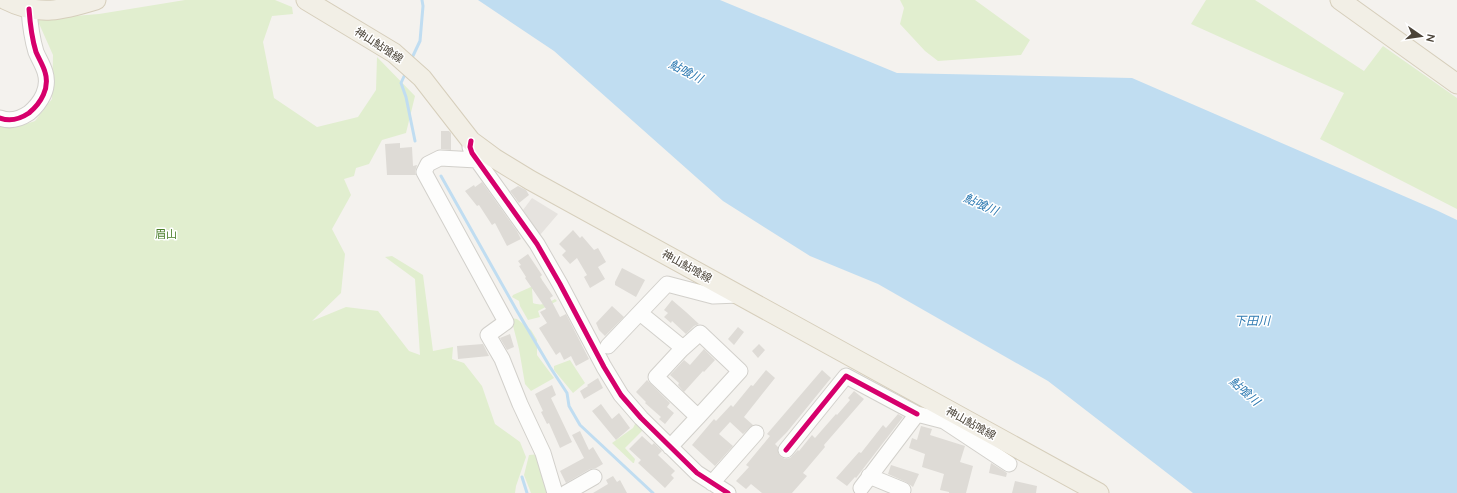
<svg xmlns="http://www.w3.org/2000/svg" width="1457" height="493" viewBox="0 0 1457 493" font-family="Ubuntu,'Noto Sans JP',sans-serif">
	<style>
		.green { fill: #e1eecf }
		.parking { fill: #e6e3df }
		.water { fill: #c0ddf1 }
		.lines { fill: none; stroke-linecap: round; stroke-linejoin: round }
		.stream { stroke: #c0ddf1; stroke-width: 3 }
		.building { fill: #dedbd6 }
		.minor-casing { stroke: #d2d0cb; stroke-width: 17 }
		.major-casing { stroke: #d6cebb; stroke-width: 21 }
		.minor { stroke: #fdfdfc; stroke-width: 15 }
		.major { stroke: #f2efe6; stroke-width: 19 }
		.cycleway-casing { stroke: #fff; stroke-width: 8 }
		.cycleway { stroke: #d6006c; stroke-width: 5 }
		.labels { text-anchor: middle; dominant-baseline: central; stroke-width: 3; stroke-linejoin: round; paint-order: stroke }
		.street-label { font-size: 11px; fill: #4b4439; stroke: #fff }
		.park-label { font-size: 11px; fill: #4a7f2a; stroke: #fff }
		.water-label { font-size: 12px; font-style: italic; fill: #2e7ab2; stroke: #fff }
	</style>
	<rect width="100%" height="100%" fill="#f4f2ee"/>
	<path class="green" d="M185,0H275L292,7L293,14L272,16L263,42L274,98L317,127L358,117L376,90L377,57L415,96L406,133L382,140L369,164L356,168L354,176L344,179L351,195L332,229L345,254L341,293L312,321L346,307L378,311L409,351L420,355L415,279L385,257L392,256L423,275L433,351L453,347L452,359L464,363L482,386L495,424L520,442L526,457L516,486L515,493H0V123L14,128L35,121L52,99L53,55L37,19L99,14Z
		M900,0H975L1030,40L1021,55L938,61L925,51L900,24L904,8Z
		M1206,0H1255L1364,71L1383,46L1457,98V209L1320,139L1344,93L1191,24Z
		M541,277L542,281L532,289L533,303C541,306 547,304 555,299L557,301L538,311L540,317L528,320L520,306L519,301L512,297L513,295L531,287Z
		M511,318L517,319L531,330L537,340V355L554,378L531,391L525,384L519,349Z
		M570,360L585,383L573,393L554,370V366Z
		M636,422L642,428V431L625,448L635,459L634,463H633L612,443L633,428Z
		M540,454L551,493H531L524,475L529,455Z"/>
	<path class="parking" d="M532,198L558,214L540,235L523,210Z"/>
	<path class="water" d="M478,0H720L897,73L1132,78L1436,210L1457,220V493H1193L1048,381L878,284L810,256L723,201L554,51Z"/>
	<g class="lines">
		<path class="stream" d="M411,60L420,41L423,6L422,0
			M406,72L401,83L406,97L415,141
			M441,176L517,311L550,367L567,393L569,406L580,425L653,493
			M522,477L527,493"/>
	</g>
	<path class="building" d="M441,131H449L451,133V150L441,149Z
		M400,143V148L412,147L413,166L417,165L415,172L416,175H387L385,144Z
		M482,182L517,231L521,239L507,246L495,223L492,225L479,205L477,206L465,191L474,185L475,187Z
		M518,186L526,190L529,195L519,203L510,191Z
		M573,230L580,238L582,236L594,250L598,248L606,262L598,267L605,279L590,288L584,277L587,275L577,258L570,264L562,255L566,251L559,244Z
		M528,254L542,275L540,277L553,296L550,298L560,317L566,314L589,359L576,366L571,356L564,360L560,352L556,355L539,328L547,323L540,312L546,309L525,278L526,277L519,266L521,265L518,261Z
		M622,268L645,280L636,297L615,285V282Z
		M672,300L686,312L699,324L694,326L686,334L672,321L671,323L664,317L668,313L664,310Z
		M612,306L624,317L605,336L599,330L596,323Z
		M738,327L744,332L734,345L728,339Z
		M510,334L514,347L507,350L500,338Z
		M483,344L489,356L458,359L457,346Z
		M759,344L765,350L758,358L752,351Z
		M704,349L715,360L704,372L703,371L684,392L678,385L679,383L670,375L684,360L690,365Z
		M766,370L775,378L744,417L753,425L743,434L730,422L719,434L733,446L715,466L692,445L714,419L716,421L731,405L733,407L751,385L753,386Z
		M822,370L831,378L787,432L775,444L778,447V453L781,457L785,459L790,458L798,450L799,451L812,435L815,438L836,414L837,415L850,400L848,398L854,391L864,399L824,445L825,447L803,473L807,476L792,493H762L751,484L746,489L736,481L749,467L746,465L770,436L767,434Z
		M598,378L603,388L584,399L580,391L588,386L587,385Z
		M647,380L670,403L667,407L674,413L665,424L659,419L661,417L645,403L646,402L636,392Z
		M552,385L556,395L551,398L572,442L560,448L549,423L547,424L541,412L543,411L535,394Z
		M601,404L612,419L619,413L630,428L616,440L592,411Z
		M898,414L903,417L856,478L855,477L847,486L836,478L859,452L861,453L883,425L886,428Z
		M921,426L932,429L930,435L965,446L960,462L973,466L966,493H949V492L940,490L944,474L922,467L925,454L909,448L912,438L917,440Z
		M580,431L589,450L593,447L603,464L596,468L590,469L566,483L560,471L584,458L572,435Z
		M642,436L652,445L654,443L662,451L658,455L675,471L671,475L674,478L665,488L638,463L641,460L629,449Z
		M991,463L1007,473L1006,477L989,473Z
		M891,465L919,474L913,487L906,482L888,474Z
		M613,476L617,482L620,480L627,493H593L608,484L606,480Z
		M1015,481L1037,486L1036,493H1012Z"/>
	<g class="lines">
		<defs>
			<path id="minor" d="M0,118C10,122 20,119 29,113C41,103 50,88 45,72C43,65 39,59 36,52C32,39 30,23 29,9
				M471,141L470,147L472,153L537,244L560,284L604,367L621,395L641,418L697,473L728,493
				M477,160L440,158L428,164L424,172L506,322L488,335L502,359L520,404L543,453L555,493
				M640,313L683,348
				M608,346L667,284L713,296L739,295
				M944,421L1009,464
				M670,447L698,417L656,377L681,350L700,333L740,371L698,417
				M786,450L846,376L917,414
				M869,476L903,490
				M712,483L756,433
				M861,488L917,414L944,421L950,411
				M566,493L594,477"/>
			<path id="major" d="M6,0C39,17 63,10 96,0
				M306,0L394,53L422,78L471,141L494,158L530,180L1099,493
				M1340,0L1457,84"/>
		</defs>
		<use href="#minor" class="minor-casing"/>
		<use href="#major" class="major-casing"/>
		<use href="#minor" class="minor"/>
		<use href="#major" class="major"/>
		<defs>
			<path id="cycleway" d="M0,118C10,122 20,119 29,113C41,103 50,88 45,72C43,65 39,59 36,52C32,39 30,23 29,9
				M471,141L470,147L472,153L537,244L560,284L604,367L621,395L641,418L697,473L728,493
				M786,450L846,376L917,414"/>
		</defs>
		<use href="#cycleway" class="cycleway-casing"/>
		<use href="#cycleway" class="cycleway"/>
	</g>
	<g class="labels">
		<g class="street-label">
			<text transform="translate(379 45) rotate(33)">神山鮎喰線</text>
			<text transform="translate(687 266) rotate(29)">神山鮎喰線</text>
			<text transform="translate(971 423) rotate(29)">神山鮎喰線</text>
		</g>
		<g class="park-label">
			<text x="166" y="234">眉山</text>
		</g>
		<g class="water-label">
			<text transform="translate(686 71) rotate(27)">鮎喰川</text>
			<text transform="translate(981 204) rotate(24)">鮎喰川</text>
			<text x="1252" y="320">下田川</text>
			<text transform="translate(1245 391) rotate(42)">鮎喰川</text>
		</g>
	</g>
	<g transform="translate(1421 36) rotate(103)" stroke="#ffffff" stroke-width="3" paint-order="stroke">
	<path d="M0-3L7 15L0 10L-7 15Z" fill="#4b4439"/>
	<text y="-6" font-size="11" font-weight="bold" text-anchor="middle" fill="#4b4439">N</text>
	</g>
</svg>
